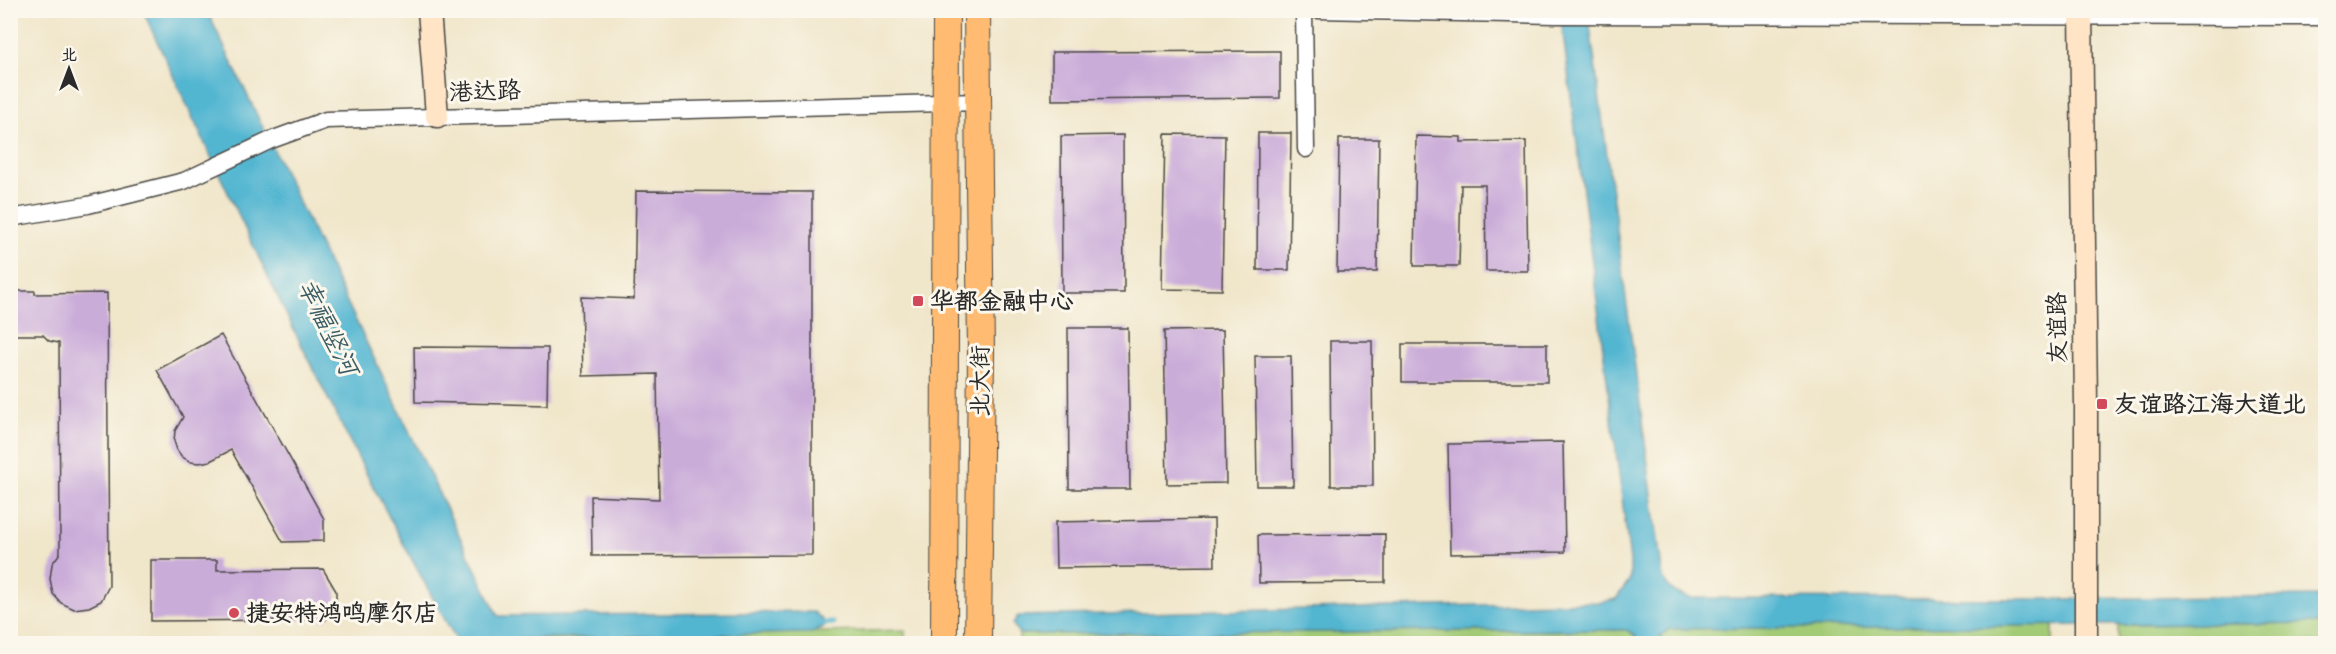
<svg xmlns="http://www.w3.org/2000/svg" width="2336" height="654" viewBox="0 0 2336 654" font-family="Caveat,'LXGW WenKai TC',sans-serif">
	<style>
		.green { fill: #a3cb76; stroke: #677b50; stroke-width: 1.5 }
		.water { fill: #53b6d1; stroke: #3f707e; stroke-width: 1.5 }
		.lines { fill: none; stroke-linecap: round; stroke-linejoin: round }
		.stream { stroke: #53b6d1; stroke-width: 5 }
		.building { fill: #caacd9 }
		.street-casing { stroke: #494743; stroke-width: 19 }
		.secondary-casing { stroke: #494743; stroke-width: 25 }
		.primary-casing { stroke: #494743; stroke-width: 28 }
		.street { stroke: #fff; stroke-width: 16 }
		.secondary { stroke: #ffe4c6; stroke-width: 22 }
		.primary { stroke: #febb71; stroke-width: 26 }
		.poi-dot { fill: #d1495b; stroke: #fbf7ec; stroke-width: 2 }
		.labels { text-anchor: middle; dominant-baseline: central; stroke-width: 6; stroke-linejoin: round; paint-order: stroke }
		.street-label { font-size: 24px; fill: #2b2b2b; stroke: #fbf7ec }
		.poi-label { font-size: 24px; font-weight: bold; fill: #2b2b2b; stroke: #fbf7ec; text-anchor: start }
		.water-label { font-size: 26px; font-style: italic; fill: #395c65; stroke: #fbf7ec }
	</style>
	<rect width="100%" height="100%" fill="#fbf7ec"/>
	<filter id="ink" filterUnits="userSpaceOnUse"><feTurbulence type="fractalNoise" baseFrequency=".0167" numOctaves="2"/><feDisplacementMap in="SourceGraphic" scale="12" xChannelSelector="R" yChannelSelector="G"/><feConvolveMatrix kernelMatrix="1 2 1 2 8 2 1 2 1" color-interpolation-filters="sRGB"/></filter>
	<filter id="wash" filterUnits="userSpaceOnUse"><feTurbulence type="fractalNoise" baseFrequency=".008" numOctaves="4" result="noise"/><feDisplacementMap in="SourceGraphic" scale="24" xChannelSelector="R" yChannelSelector="G"/><feGaussianBlur stdDeviation="1.35" result="paint"/><feColorMatrix in="noise" values="0 0 0 0 0 0 0 0 0 0 0 0 0 0 0 0 0 1.4 0 .05"/><feComposite in="paint" operator="in"/></filter>
	<g filter="url(#wash)">
		<rect width="100%" height="100%" fill="#f0e6ca"/>
		<path class="green" d="M2325,623V643H2118V625Z
			M2053,625V644H1660L1661,636L1669,629Z
			M905,630V644H540V639Z
			M1627,630L1635,635L1637,643L1019,644V634Z"/>
		<path class="water" d="M1560,10L1588,11L1663,578C1669,591 1678,594 1690,598L2052,599L2326,596L2325,623L1669,629L1661,636L1660,644L1637,643L1635,635L1627,630L1019,634L1013,624L1018,616L1602,602L1616,599L1630,579V561Z
			M143,11H207L498,616L814,612L827,624L812,633L512,639L511,643H458C342,438 242,225 143,11Z"/>
		<g class="lines">
			<path class="stream" d="M820,624L833,623"/>
		</g>
		<g id="blocks">
			<path class="building" d="M1280,51V98L1052,100V52Z
				M1258,133H1291L1289,270H1257Z
				M1165,134L1225,135L1222,290L1162,289Z
				M1123,135L1124,293H1062L1061,136Z
				M1416,136L1461,137V142L1526,141L1528,271H1486L1485,185H1461L1459,266H1414Z
				M1339,139H1379L1377,272H1337Z
				M636,191L812,192V555L592,556L591,496L659,499L657,374L583,376L581,297L634,299Z
				M10,291H35V294L107,293L109,586L101,601L89,607L74,609L61,603L53,594L50,579L52,564L60,553L59,343L49,341L43,335H10Z
				M1068,328H1128L1130,489H1069Z
				M1223,330L1226,483L1167,484L1164,331Z
				M221,335L324,519V541L283,542L231,450L210,461L199,463L191,462L182,457L177,450L174,441L175,431L183,417L157,370Z
				M1330,341H1372L1373,486H1331Z
				M1402,344H1547V382H1402Z
				M414,347L548,348L547,405L415,402Z
				M1255,356H1291L1293,486H1257Z
				M1563,442L1565,552L1450,554L1448,444Z
				M1214,519L1215,566L1056,568L1055,522Z
				M1385,534V582L1259,583L1258,535Z
				M151,560H217V570L323,569L336,591V610L325,620L151,621Z"/>
		</g>
	</g>
	<g filter="url(#ink)">
		<use href="#blocks" fill-opacity="0" stroke="#494743" stroke-width="1.5"/>
		<g class="lines">
			<defs>
				<path id="street" d="M1304,10L1306,149
					M1318,10L1556,15L2326,17
					M10,218L88,205L184,181L271,140L326,120L978,102"/>
				<path id="secondary" d="M429,10L437,116
					M2081,10L2086,404V644"/>
				<path id="primary" d="M977,10L981,353L978,644
					M944,644L946,10"/>
			</defs>
			<use href="#street" class="street-casing"/>
			<use href="#secondary" class="secondary-casing"/>
			<use href="#primary" class="primary-casing"/>
			<use href="#street" class="street"/>
			<use href="#secondary" class="secondary"/>
			<use href="#primary" class="primary"/>
		</g>
	</g>
	<g class="poi-dot">
		<rect x="912" y="295" width="12" height="12" rx="3"/>
		<rect x="2096" y="398" width="12" height="12" rx="3"/>
		<circle cx="234" cy="613" r="6"/>
	</g>
	<g class="labels">
		<g class="street-label">
			<text transform="translate(485 91) rotate(-2)">港达路</text>
			<text transform="translate(2057 328) rotate(-91)">友谊路</text>
			<text transform="translate(980 381) rotate(-90)">北大街</text>
		</g>
		<g class="poi-label">
			<text x="930" y="301">华都金融中心</text>
			<text x="2114" y="404">友谊路江海大道北</text>
			<text x="246" y="613">捷安特鸿鸣摩尔店</text>
		</g>
		<g class="water-label">
			<text transform="translate(328 327) rotate(64)">幸福竖河</text>
		</g>
	</g>
	<rect width="2336" height="654" fill="none" stroke="#fbf7ec" stroke-width="36"/>
	<g transform="translate(69 69)" stroke="#fbf7ec" stroke-width="4.5" paint-order="stroke">
	<path d="M0-4.5L10 22L0 15L-10 22Z" fill="#2b2b2b"/>
	<text y="-9" font-size="16" font-weight="bold" text-anchor="middle" fill="#2b2b2b">北</text>
	</g>
</svg>
